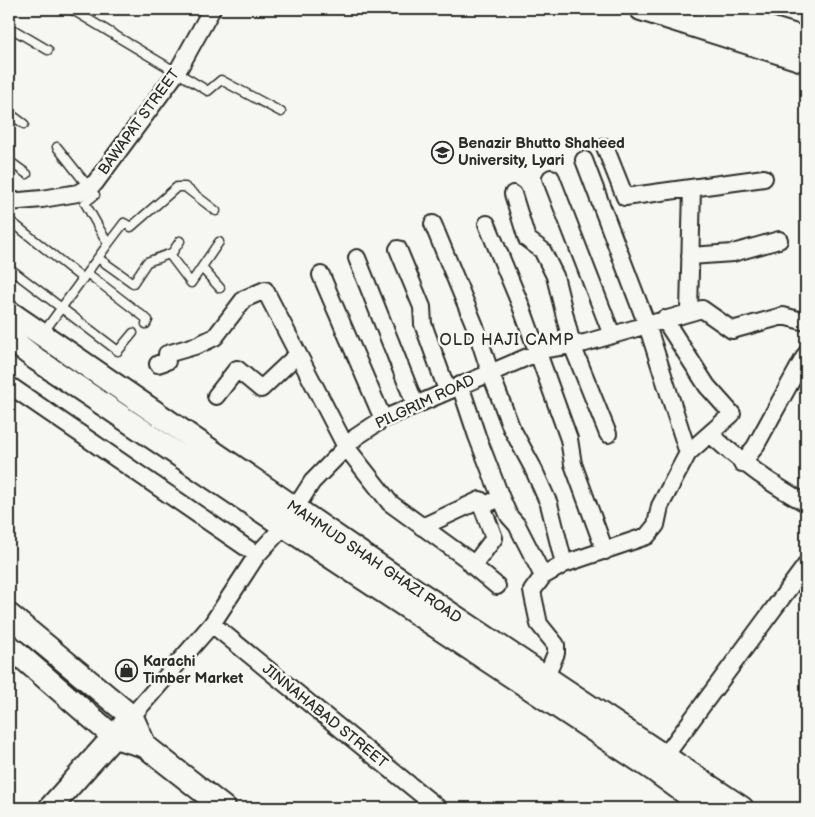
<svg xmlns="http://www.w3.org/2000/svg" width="815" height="817" viewBox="0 0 815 817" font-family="'Balsamiq Sans',sans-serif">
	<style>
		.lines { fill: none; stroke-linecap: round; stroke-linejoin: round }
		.lane-casing { stroke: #2b2b2b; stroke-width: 11 }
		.street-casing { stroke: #2b2b2b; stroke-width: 20 }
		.secondary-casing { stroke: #2b2b2b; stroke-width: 26 }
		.lane { stroke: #f6f6f2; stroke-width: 8 }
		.street { stroke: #f6f6f2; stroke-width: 16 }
		.secondary { stroke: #f6f6f2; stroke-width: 22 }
		.labels { text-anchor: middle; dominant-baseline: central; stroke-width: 5; stroke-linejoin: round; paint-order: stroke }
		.street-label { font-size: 15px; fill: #2b2b2b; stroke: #f6f6f2 }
		.poi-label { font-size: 15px; font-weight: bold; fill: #2b2b2b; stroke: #f6f6f2; text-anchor: start }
		.neighbourhood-label { font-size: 16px; letter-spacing: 1px; fill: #2b2b2b; stroke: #f6f6f2 }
	</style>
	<rect width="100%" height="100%" fill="#f6f6f2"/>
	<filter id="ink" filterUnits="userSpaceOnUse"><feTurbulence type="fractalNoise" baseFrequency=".02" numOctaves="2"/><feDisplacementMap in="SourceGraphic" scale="10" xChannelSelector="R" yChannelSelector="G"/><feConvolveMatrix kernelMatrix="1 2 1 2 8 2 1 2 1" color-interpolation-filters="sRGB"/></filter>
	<g filter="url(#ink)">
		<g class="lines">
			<defs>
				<path id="lane" d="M71,9L208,91L221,80L281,112
					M9,27L48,50
					M9,113L24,124
					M9,161L27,174
					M13,223L83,279
					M108,244L124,223L131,227L177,187H185L216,211
					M169,254L191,283L219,242
					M98,258L133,283L147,262L172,253L180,241
					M9,268L118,351L133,333
					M202,268L220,288
					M87,273L148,320L146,324
					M43,333L108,244L85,203L95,195L57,147
					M417,808L425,798"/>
				<path id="street" d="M605,147L625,197L764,178
					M551,178L612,335
					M513,194L527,239L542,250L555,276L572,345L608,434
					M9,202L42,199L78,193L95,183L177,72L212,9
					M433,224L475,326L490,372L511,427L532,466L549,504L564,564
					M487,224L521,306L569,439L573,464L605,551
					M398,249L422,307L423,324L447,390
					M690,256L733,253L779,240
					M357,258L415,404
					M321,275L383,419
					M689,312L692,188
					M664,319L707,386L732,414L688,453
					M158,364L167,361V354L198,345L215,337L244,299L265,290L346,447L390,503L467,559L473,566L497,586
					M9,385L257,555
					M216,396L237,369L261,389L297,355
					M710,434C740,461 771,485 806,503
					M742,463L755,447L806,354
					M501,498L509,516L517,525L543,576
					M422,527L480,500L482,506L501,498L477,436L460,385
					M473,566L494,538L482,506
					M212,624L438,808
					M546,677L556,653V645L539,624L532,591L543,576L564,564L647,536L656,525L660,506L688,453L647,325L584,160
					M131,717L212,624L257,555L284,526L312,482L356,437L383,419L546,349L585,343L702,309L732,330L783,316L806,322
					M659,764L806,565"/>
				<path id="secondary" d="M641,9L806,61
					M706,9L806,39
					M9,312L388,572L742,808
					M9,338L36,359L284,526L654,770L706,808
					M9,615L132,717L145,746
					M9,646L114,737L145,746L224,808
					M50,808L124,725"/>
			</defs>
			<use href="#lane" class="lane-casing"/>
			<use href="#street" class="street-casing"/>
			<use href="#secondary" class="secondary-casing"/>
			<use href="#lane" class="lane"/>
			<use href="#street" class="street"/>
			<use href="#secondary" class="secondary"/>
		</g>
	</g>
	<defs>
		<symbol id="university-ring" viewBox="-11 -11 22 22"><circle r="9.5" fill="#f6f6f2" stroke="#2b2b2b" stroke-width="1.5"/><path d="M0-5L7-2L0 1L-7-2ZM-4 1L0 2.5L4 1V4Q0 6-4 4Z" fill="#2b2b2b"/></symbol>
		<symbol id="shop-ring" viewBox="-11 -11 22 22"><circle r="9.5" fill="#f6f6f2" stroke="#2b2b2b" stroke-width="1.5"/><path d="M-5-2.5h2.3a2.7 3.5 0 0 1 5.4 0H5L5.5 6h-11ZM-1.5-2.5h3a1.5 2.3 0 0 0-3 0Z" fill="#2b2b2b"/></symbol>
	</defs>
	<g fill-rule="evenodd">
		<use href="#university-ring" x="430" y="140" width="25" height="25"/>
		<use href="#shop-ring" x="114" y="658" width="25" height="25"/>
	</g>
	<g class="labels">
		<g class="street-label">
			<text transform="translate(139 122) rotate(-54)">BAWAPAT STREET</text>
			<text transform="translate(425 402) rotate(-25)">PILGRIM ROAD</text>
			<text transform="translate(374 562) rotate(34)">MAHMUD SHAH GHAZI ROAD</text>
			<text transform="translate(325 716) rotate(39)">JINNAHABAD STREET</text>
		</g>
		<g class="poi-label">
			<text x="458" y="143">Benazir Bhutto Shaheed<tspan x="458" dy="17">University, Lyari</tspan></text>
			<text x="143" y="661">Karachi<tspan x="143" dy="17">Timber Market</tspan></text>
		</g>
		<g class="neighbourhood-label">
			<text x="507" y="340">OLD HAJI CAMP</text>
		</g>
	</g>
	<rect width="815" height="817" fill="none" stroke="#f6f6f2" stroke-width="30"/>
	<rect x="15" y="15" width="785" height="787" fill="none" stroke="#2b2b2b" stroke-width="2" filter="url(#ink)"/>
</svg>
